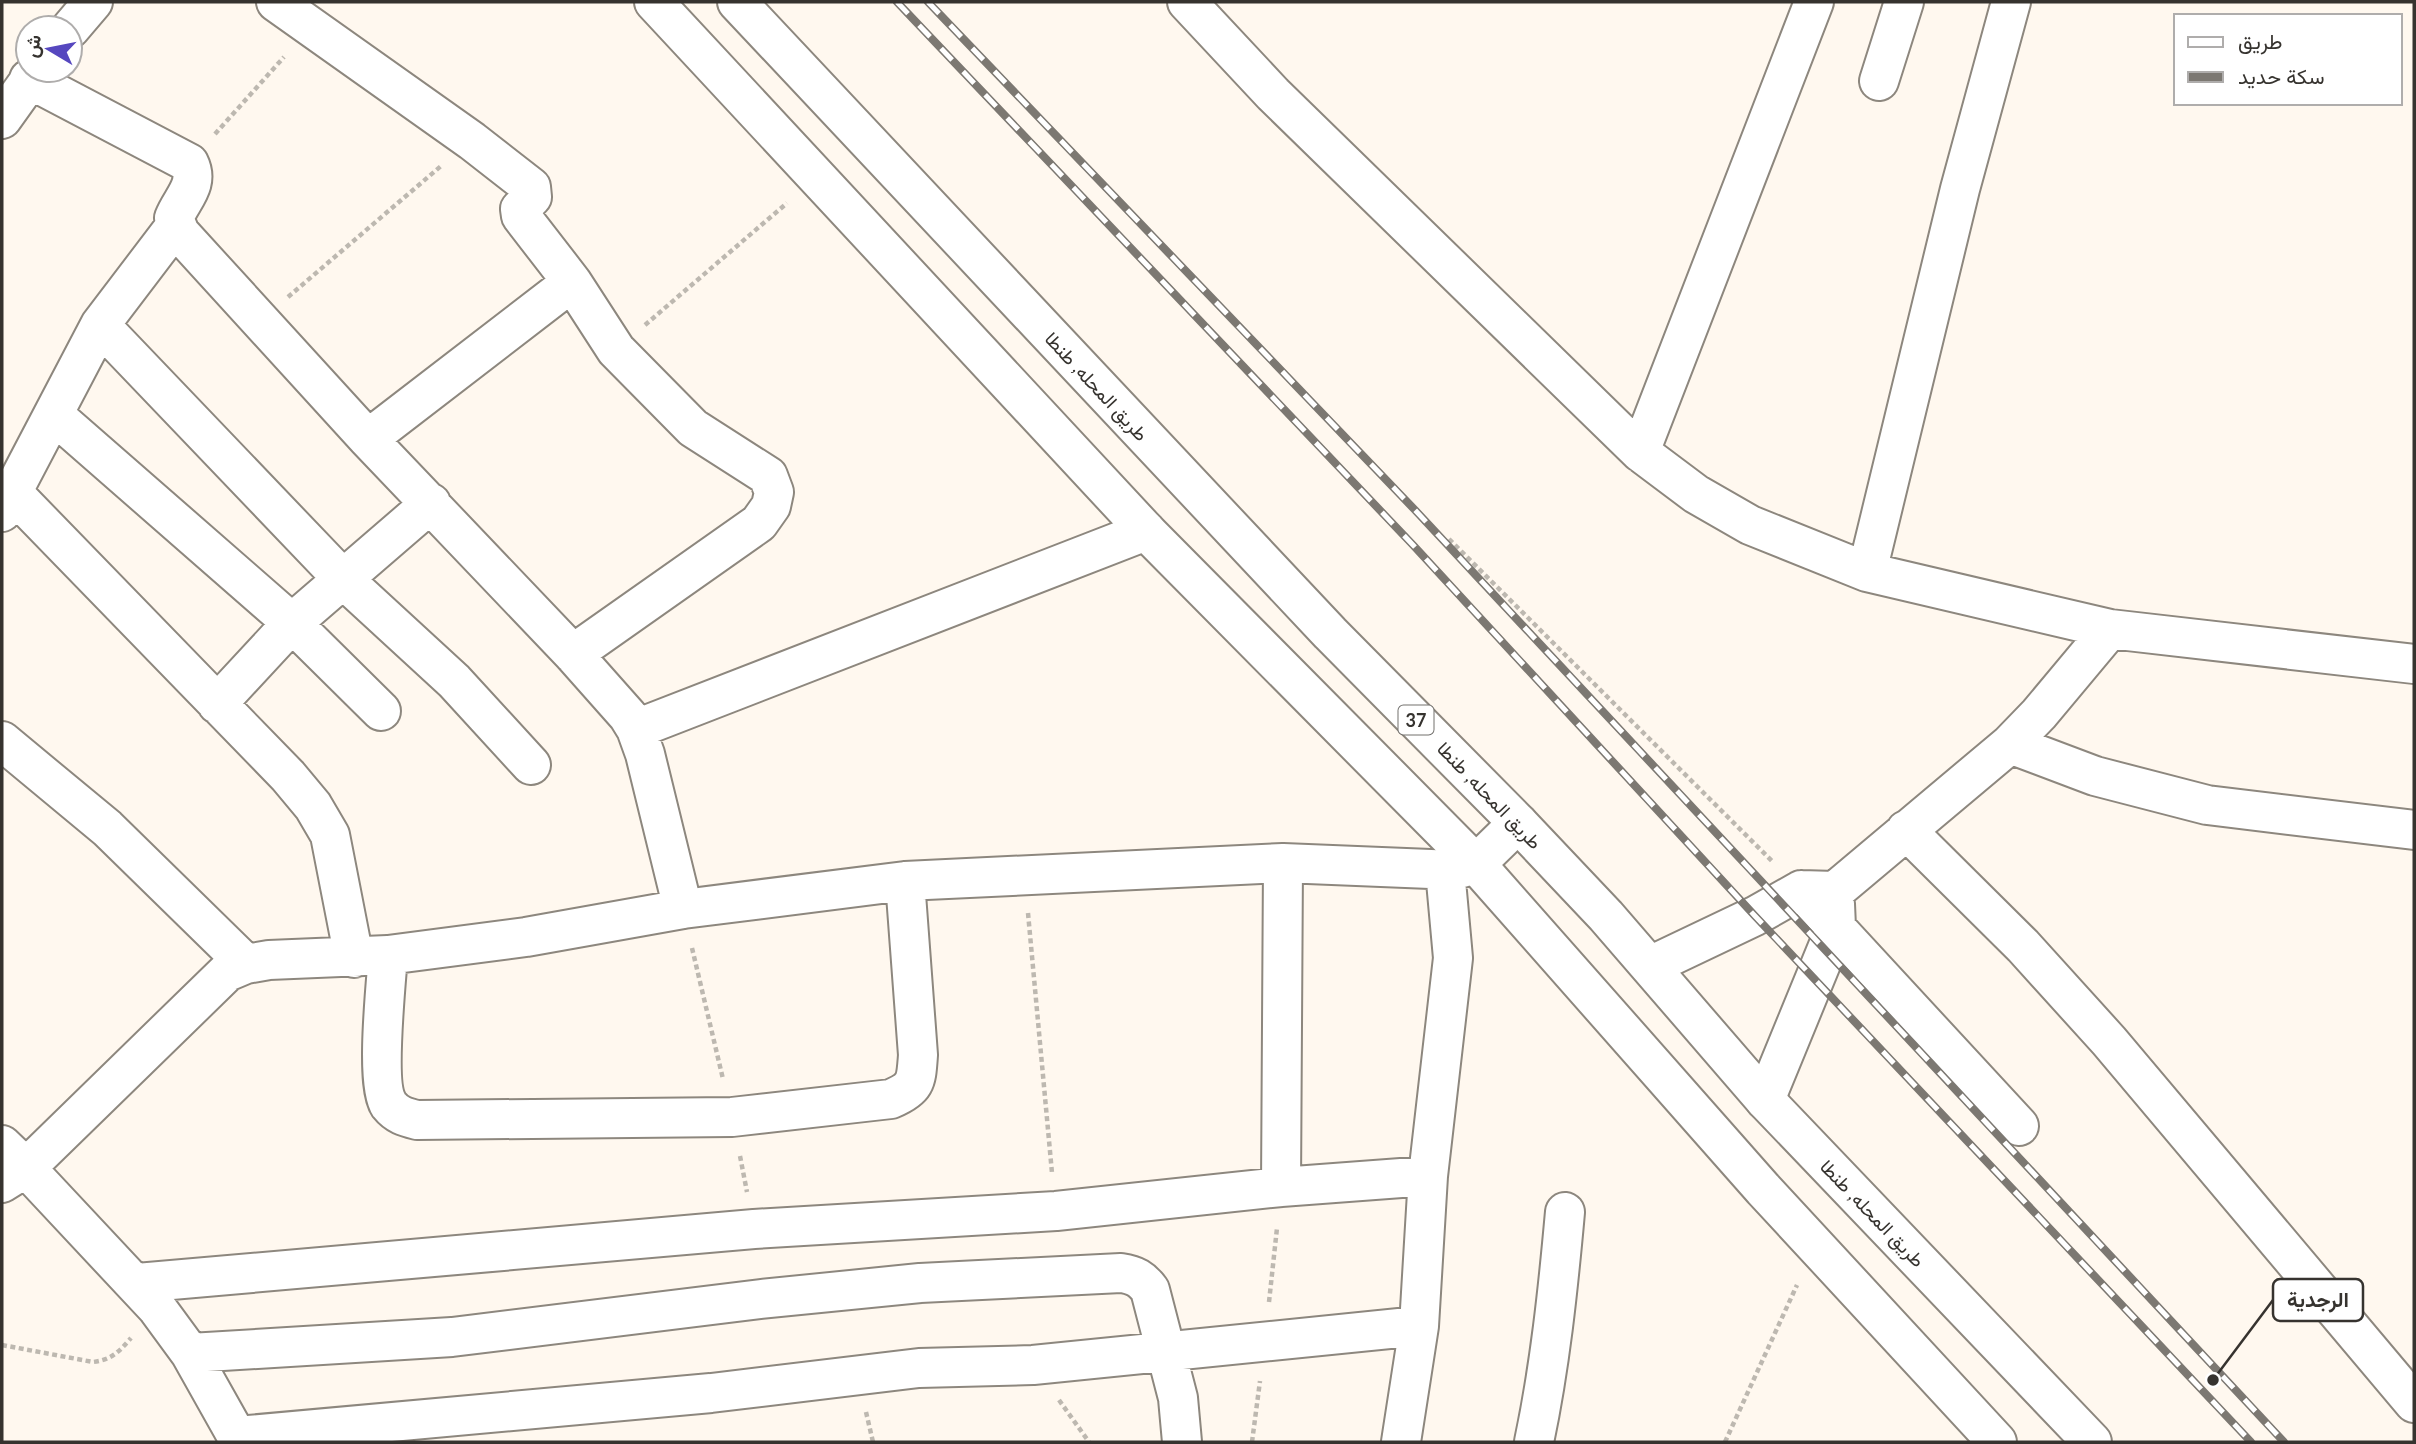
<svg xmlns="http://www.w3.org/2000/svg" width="2416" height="1444" viewBox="0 0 2416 1444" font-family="Lato,Vazirmatn,sans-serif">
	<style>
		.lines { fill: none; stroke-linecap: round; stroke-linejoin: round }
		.minor-casing { stroke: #8d877e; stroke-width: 42 }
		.highway-casing { stroke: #8d877e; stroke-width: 42 }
		.path { stroke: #bdb8b0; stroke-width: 4.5; stroke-dasharray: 5 3.5; stroke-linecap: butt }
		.minor { stroke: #fff; stroke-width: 38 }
		.highway { stroke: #fff; stroke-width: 38 }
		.rail-casing { stroke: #7c7872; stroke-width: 8 }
		.rail { stroke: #fff; stroke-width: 5; stroke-dasharray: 16; stroke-linecap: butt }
		.labels { text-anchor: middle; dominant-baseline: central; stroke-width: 7; stroke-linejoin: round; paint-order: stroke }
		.shield { fill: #fff; stroke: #72706d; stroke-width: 2 }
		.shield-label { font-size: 18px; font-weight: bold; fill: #36332f }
		.street-label { font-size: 19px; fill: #36332f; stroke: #fff }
		.leader { fill: none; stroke: #36332f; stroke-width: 2.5 }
		.callout-dot { fill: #36332f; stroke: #fff; stroke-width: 2.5 }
		.callout { fill: #fff; stroke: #36332f; stroke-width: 2.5 }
		.callout-label { font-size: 21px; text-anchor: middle; font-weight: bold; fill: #36332f }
	</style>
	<rect width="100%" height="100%" fill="#fff8ef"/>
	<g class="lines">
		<defs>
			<path id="minor" d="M276,2L472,141L531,187L532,197L520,209L521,216L572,282L616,350L693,428L768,476L774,492L771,506L759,523L573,654
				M1187,2L1273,94L1640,452L1696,494L1750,525L1867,572L2110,629L2414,664
				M70,29L93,2
				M29,79L189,163C200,185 182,198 174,218L180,233L368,439L573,654L628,716L636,729L645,754L683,909
				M1879,81L1904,2
				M2,119L37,70
				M100,325L342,578L454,681L531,765
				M54,415L292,623L381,711
				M368,439L572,282
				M1640,452L1814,2
				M13,493L288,776L313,806L330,835L354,958
				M2,512L100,325L176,225
				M1867,572L1960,189L2011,2
				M217,704L292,623L431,503
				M636,729L1146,531
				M2,741L107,828L246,964
				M2010,744L2095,776L2207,805L2414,830
				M1906,830L2023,946L2109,1041L2414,1403
				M1801,890L2019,1126
				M388,955C386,983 375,1085 389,1105C397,1115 405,1117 417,1120L732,1117L891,1099C917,1088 916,1081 918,1055L905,881
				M1650,966L1755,916L1801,890L1835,891L2010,744L2039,714L2110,629
				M1765,1100L1836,927L1835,904
				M2,1145L26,1168L157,1308L190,1353L240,1442
				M2,1183L26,1168L227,972L246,964L269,960L388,955L526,937L683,909L905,881L1283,863L1455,870L1476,864L1518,823
				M1281,1187L1283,863
				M137,1283L754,1229L1056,1211L1281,1187L1428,1176
				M190,1353L452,1337L761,1299L920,1283L1121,1273C1135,1275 1142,1279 1150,1290L1178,1398L1182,1442
				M237,1436L711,1393L919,1368L1033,1365L1419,1326
				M1401,1442L1419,1326L1428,1176L1453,958L1445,870
				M1534,1442C1550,1366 1558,1290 1565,1212"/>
			<path id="highway" d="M654,2L1146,531L1476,864L1763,1189L1997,1442
				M737,2L1330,633L1518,823L1606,916L1765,1100L2092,1442"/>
		</defs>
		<use href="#minor" class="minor-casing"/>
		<use href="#highway" class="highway-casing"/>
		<path class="path" d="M215,134L284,57
			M288,297L441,166
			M645,325L787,203
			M1449,539L1773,862
			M1028,913L1052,1173
			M692,948L723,1079
			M740,1156L747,1192
			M1269,1302L1277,1228
			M2,1345L93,1362C111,1360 119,1352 131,1338
			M1059,1400L1089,1442
			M866,1412L873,1442
			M1252,1442L1260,1381
			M1725,1442L1797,1285"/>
		<use href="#minor" class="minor"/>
		<use href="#highway" class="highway"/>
		<defs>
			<path id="rail" d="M897,2L1413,545L1755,916L2251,1442
				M928,2L1415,510L2284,1442"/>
		</defs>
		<use href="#rail" class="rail-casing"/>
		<use href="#rail" class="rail"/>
	</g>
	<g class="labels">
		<rect class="shield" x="1398.5" y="705.5" width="35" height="29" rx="5"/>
		<g class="shield-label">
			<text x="1416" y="720">37</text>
		</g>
		<g class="street-label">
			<text transform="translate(1097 386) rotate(47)">طريق المحله, طنطا</text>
			<text transform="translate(1490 795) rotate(46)">طريق المحله, طنطا</text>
			<text transform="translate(1873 1213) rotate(46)">طريق المحله, طنطا</text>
		</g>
	</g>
	<path class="leader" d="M2213 1380L2273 1300"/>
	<circle class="callout-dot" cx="2213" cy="1380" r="7"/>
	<rect class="callout" x="2273" y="1279" width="90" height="42" rx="7"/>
	<g class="callout-label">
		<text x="2318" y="1307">الرجدية</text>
	</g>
	<rect width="2416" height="1444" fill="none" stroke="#36332f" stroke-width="7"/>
	<rect x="2174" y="14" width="228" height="91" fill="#ffffff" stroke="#afadac" stroke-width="2"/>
	<rect x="2188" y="37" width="35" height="10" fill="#ffffff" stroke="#afadac" stroke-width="2"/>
	<text x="2238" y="49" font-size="21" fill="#36332f">طريق</text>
	<rect x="2188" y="72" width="35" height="10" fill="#7c7872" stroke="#afadac" stroke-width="2"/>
	<text x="2238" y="84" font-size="21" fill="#36332f">سكة حديد</text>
	<g transform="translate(49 49) rotate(280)"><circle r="33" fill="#ffffff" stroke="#afadac" stroke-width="2"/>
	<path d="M0-5L12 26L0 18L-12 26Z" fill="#5647bf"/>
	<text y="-10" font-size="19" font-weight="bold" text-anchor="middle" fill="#36332f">ش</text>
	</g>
</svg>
